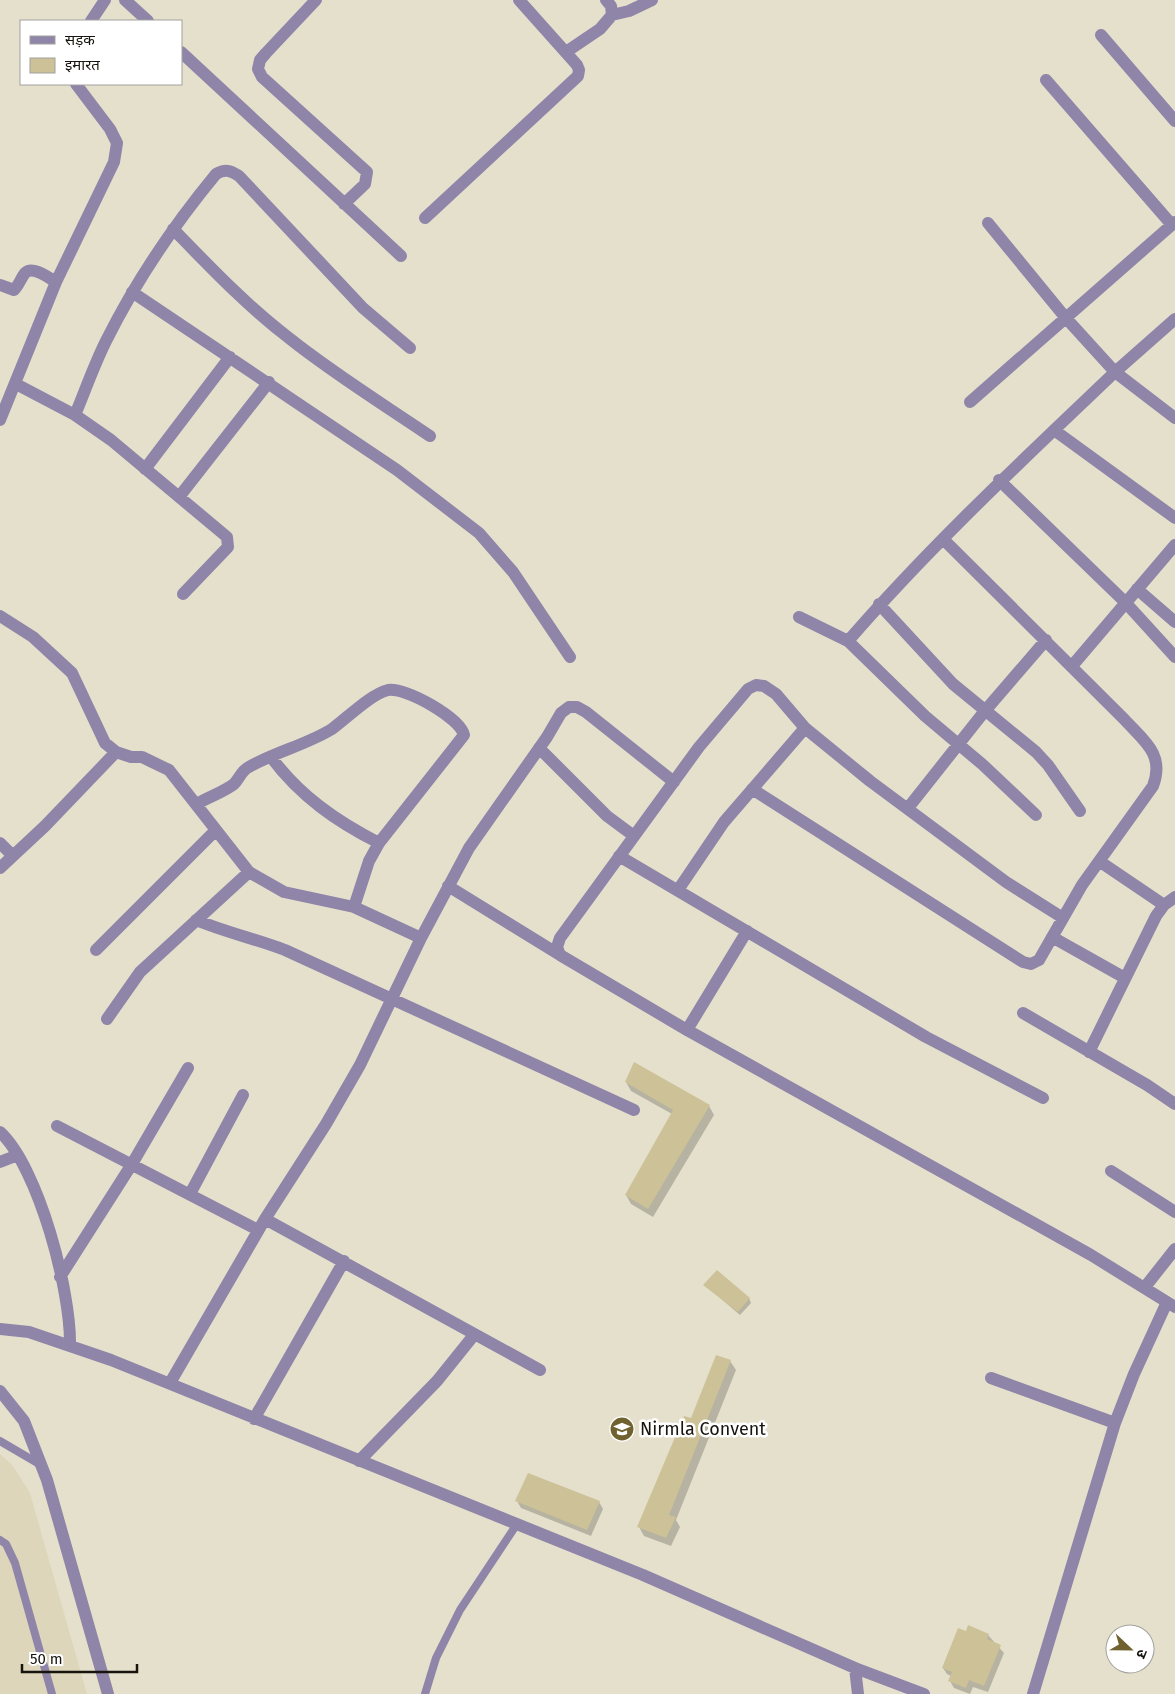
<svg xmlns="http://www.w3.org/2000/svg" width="1175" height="1694" viewBox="0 0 1175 1694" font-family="'Fira Sans','Noto Sans Devanagari',sans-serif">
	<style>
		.built { fill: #ddd6ba }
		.shadow { fill: #0003 }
		.building { fill: #ccc197 }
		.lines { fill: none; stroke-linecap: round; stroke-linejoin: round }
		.service { stroke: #8f85a9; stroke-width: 8 }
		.minor { stroke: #8f85a9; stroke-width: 12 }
		.labels { text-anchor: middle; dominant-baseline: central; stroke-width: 5; stroke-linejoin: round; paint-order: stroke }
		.poi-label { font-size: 18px; fill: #16140d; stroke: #fff; text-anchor: start }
	</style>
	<rect width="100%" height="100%" fill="#e5e0cc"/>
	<path class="built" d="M0,1454L13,1466L30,1493L87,1694H0Z"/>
	<path class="shadow" d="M626,1082L709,1106L714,1115L653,1217L631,1204L626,1195L672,1114L631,1091Z
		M705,1285L749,1298L751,1303L740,1315Z
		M730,1361L736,1370L676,1520L680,1527L671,1546L644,1536L639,1527L692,1420Z
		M517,1501L599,1502L603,1509L591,1536L521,1508Z
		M988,1635L1004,1653L988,1692L973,1687L970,1694L954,1688L950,1681L951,1676L947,1674L943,1668Z"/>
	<path class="building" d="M634,1062L710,1105L648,1209L625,1195L673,1110L625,1082Z
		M717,1270L750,1298L738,1312L703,1285Z
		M716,1355L731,1360L669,1515L676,1517L666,1538L637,1527L684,1416L691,1418Z
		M528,1473L600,1501L587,1530L515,1501Z
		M968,1625L989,1634L987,1639L1001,1645L984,1686L969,1680L966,1688L948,1681L952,1672L942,1668L958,1628L966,1631Z"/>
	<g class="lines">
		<path class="service" d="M0,1441L41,1465
			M0,1540L6,1544L15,1563L52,1694
			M425,1694L436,1658L460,1610L517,1524"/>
		<path class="minor" d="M125,0L148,21
			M316,0L266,53L260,60L258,69L262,77L367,172L365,184L344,204
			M612,15L629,11L652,0
			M91,21L105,0
			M1101,35L1175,121
			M181,52L401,256
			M566,52L600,29L612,15L611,6L606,0
			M1046,80L1172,225
			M425,218L578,76L579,70L577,65L519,0
			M173,229C210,267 247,306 289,338C334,374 383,404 430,436
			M0,285L14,290C19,285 21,278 25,273C33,265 49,278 56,282
			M132,292L397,470L479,533L513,572L570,657
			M1175,319L1115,372L1175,418
			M16,384L75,415L111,440L227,537L228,547L183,594
			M970,402L1175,222
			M75,415C85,391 94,365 106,341C136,281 173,226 216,174C225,169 230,170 239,176L363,308L410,348
			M0,420L56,282L114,162L117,143L110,129L76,84
			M1054,430L1175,518
			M145,469L230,357
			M999,480L1125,602L1175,657
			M179,497L269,382
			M1137,589L1175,622
			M879,604L953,684L1036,752L1048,765L1080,811
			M0,616L33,637L72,673L105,743L116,752L131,757H142L169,770L249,872L284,892L354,907L421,938
			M799,617L848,641L925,716L982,764L1036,815
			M848,641C931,545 1024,459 1115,372L1065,317L988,223
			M1072,666L1175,545
			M539,748L607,816L634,836
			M271,757C300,796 336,821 379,843
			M752,789L1023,962L1031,964L1039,960L1082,885L1153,786C1165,754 1144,741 1124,719L943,539
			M197,804C208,797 224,792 234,784C240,778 241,771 249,767C275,752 306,745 332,729C347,718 371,694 388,690C406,687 460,718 464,735L379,843L369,861L354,907
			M908,808L984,712L1046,640
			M0,843L12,855
			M619,856L926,1037L1043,1098
			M1099,861L1164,905
			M0,868L45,826L116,752
			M448,886L560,955
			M678,890L724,822L805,728
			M1063,918L1006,882L870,781L805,728L776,694L764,686L756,685L748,689L699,747L560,938L557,947L560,955L687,1030L1091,1255L1175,1307
			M196,920C225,932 256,939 285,950L634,1110
			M1052,937L1125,978
			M96,950L216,830
			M1023,1013L1147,1085L1175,1104
			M107,1019L140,972L249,872
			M687,1030L747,931
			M1089,1052L1156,916L1164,905L1175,897
			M57,1126L258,1230
			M0,1132C39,1168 71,1292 70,1345
			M0,1162L18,1155
			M1111,1171L1175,1212
			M190,1194L243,1095
			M265,1219L540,1370
			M60,1277L132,1164L188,1068
			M1145,1287L1175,1249
			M0,1329L29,1332L111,1360L643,1575L855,1668L924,1694
			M991,1378L1115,1423
			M170,1383L265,1219L326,1124L360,1065L421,938L469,848L547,737L561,713L569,707H577L586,712L674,782
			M0,1391L24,1421L47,1480L108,1694
			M254,1419L344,1261
			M359,1461L437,1381L474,1335
			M855,1668L858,1694
			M1033,1694L1115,1423L1134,1374L1167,1302"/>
	</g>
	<defs>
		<symbol id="school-disc" viewBox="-11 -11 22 22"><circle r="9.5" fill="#70622f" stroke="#fff"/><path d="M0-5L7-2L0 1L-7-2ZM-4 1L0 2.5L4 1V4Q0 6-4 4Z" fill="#fff"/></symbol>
	</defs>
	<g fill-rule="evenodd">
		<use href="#school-disc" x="608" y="1415" width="28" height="28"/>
	</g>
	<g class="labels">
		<g class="poi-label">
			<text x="640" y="1429">Nirmla Convent</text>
		</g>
	</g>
	<rect x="20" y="20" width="162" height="65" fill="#ffffff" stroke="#a2a19e"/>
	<rect x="30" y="36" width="25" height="8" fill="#8f85a9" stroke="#a2a19e"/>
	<text x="65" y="45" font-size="15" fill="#16140d">सड़क</text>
	<rect x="30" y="58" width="25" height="15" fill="#ccc197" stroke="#a2a19e"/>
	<text x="65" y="70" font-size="15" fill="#16140d">इमारत</text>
	<g transform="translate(1130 1649) rotate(112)"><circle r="24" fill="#ffffff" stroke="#a2a19e"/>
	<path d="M0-4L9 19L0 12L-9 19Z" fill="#70622f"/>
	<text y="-8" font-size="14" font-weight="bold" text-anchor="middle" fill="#16140d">उ</text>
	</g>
	<path d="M22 1664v8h115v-8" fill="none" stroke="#16140d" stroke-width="2.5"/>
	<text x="30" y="1664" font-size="15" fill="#16140d" stroke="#ffffff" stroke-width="4" paint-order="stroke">50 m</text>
</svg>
